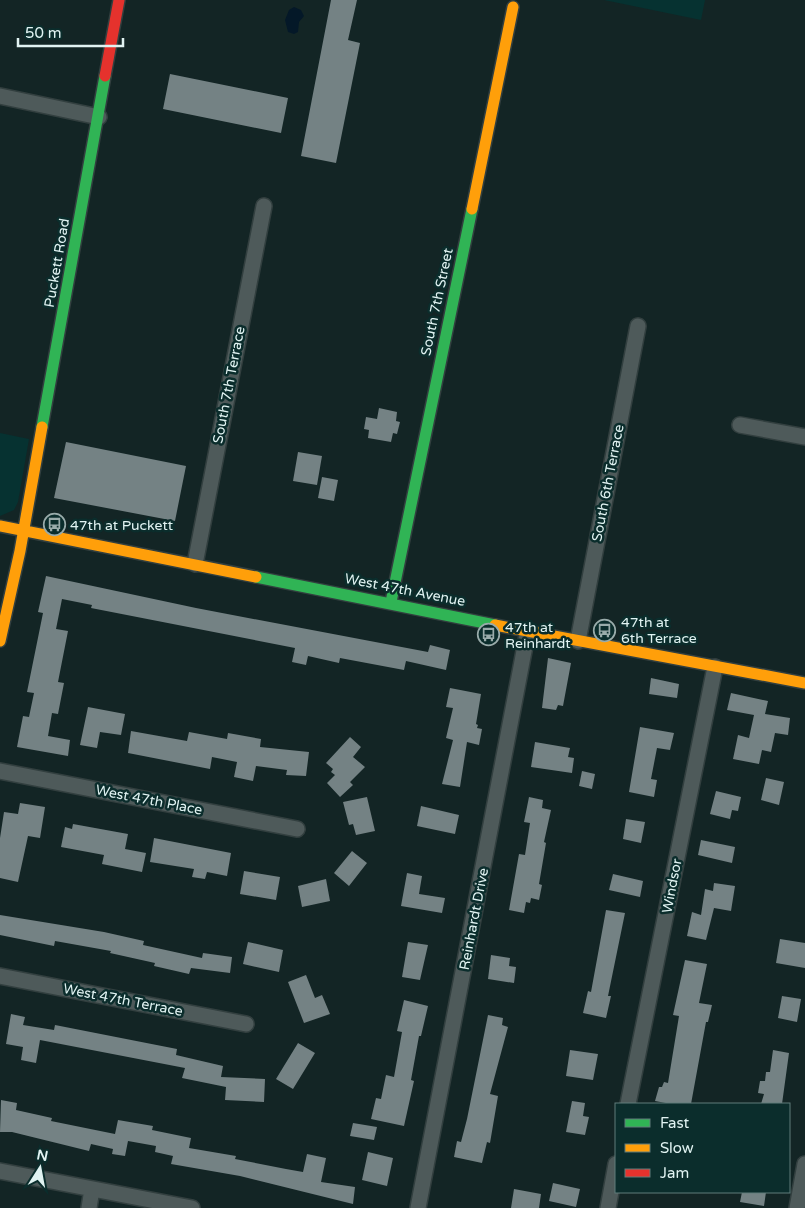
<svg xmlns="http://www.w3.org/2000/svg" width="805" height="1208" viewBox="0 0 805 1208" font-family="'Varela Round',sans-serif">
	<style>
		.built { fill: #063231 }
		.water { fill: #041828 }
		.building { fill: #748284 }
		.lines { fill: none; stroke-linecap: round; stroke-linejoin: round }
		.street-casing { stroke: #323f3f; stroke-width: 18 }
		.fast-casing { stroke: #323f3f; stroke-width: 14 }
		.slow-casing { stroke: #323f3f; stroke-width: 14 }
		.jam-casing { stroke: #323f3f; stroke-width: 14 }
		.street { stroke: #4e5a5a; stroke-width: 15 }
		.fast { stroke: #30b455; stroke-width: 11 }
		.slow { stroke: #ff9f0a; stroke-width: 11 }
		.jam { stroke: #e5322d; stroke-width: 11 }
		.labels { text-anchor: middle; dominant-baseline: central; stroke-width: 5; stroke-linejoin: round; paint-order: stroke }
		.street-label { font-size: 14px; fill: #e1f3f2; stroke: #0b2d2c }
		.poi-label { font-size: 14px; fill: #e1f3f2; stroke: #0b2d2c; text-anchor: start }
	</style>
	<rect width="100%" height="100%" fill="#132525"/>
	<path class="built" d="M604,0H705L701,20Z
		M0,433L29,439L18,502L14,510L0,516Z"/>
	<path class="water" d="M294,7L301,10L304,16L299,22L298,32L294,34L288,32L285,20L289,10Z"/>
	<path class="building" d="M331,0H357L348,40L360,43L336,163L301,156Z
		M170,74L288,98L281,133L163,109Z
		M379,408L397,412L396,421L400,422L397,434L393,433L391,442L368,438L369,430L364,429L366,417L377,419Z
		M66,442L186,466L175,521L54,498Z
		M298,452L322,456L317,485L293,481Z
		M322,477L338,480L334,501L318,498Z
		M46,576L196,608L428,652L430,645L450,650L446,670L406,661L404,670L340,658L339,663L308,656L306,665L292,662L295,648L91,608L92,605L62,599L56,629L68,631L58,682L64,683L58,714L52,713L48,736L70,740L68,756L17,747L23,716L29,717L34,693L27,692L43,613L38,612Z
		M548,658L571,663L563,706L558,705L556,710L542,708Z
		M651,678L679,684L677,698L649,694Z
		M450,688L481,694L476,724L478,725L477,728L482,729L479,745L467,742L460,787L442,784L453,740L446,738L453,708L446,707Z
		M731,693L768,701L765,714L790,718L788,735L775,733L771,752L762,750L759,764L733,759L738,735L749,738L754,715L727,710Z
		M88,707L125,714L121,735L100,732L97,748L80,745Z
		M640,727L674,733L670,750L657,748L651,779L657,780L654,797L629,792Z
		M131,731L187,741L189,732L227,739L228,733L261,739L260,747L309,752L306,776L286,775L287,770L256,766L253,781L234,777L237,762L212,757L210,769L128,753Z
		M350,737L361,747L353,757L365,767L350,782L353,785L340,797L327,783L335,775L331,772L333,769L326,763Z
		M535,742L570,748L568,757L574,758L572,773L531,767Z
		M582,771L595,774L592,789L579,786Z
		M766,778L784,782L779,805L761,800Z
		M716,791L741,797L738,811L732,810L730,819L710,814Z
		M367,797L375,831L356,835L353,824L349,825L343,802Z
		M529,797L543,800L542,808L551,810L544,842L546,843L539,884L542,885L539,900L531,898L530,903L526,902L524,913L509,910L519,854L525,855L530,823L524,822Z
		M20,803L45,807L40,838L28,836L18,882L0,878V838L4,812L18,814Z
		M421,806L459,815L455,834L417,826Z
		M626,819L645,822L641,843L623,839Z
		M73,824L128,834L125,849L146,853L142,872L102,864L104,855L61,847L65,827L72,829Z
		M154,838L231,853L227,876L207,872L205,879L192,877L194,869L150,862Z
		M701,840L735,847L732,863L698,855Z
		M352,851L367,863L349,886L334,873Z
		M244,871L280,877L276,900L240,894Z
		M407,873L422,876L419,894L445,898L442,913L401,906Z
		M613,874L643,881L640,897L609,890Z
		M326,879L330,901L302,907L298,886Z
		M714,883L735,886L731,911L714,908L706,940L687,936L692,912L701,915L705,889L713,891Z
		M606,910L625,913L608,996H611L606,1018L583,1013L588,991L591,992Z
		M0,915L104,932L144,941L143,945L202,958L203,953L232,957L230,973L191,968L189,974L154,966L155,963L110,953L111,951L55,941L54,946L0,935Z
		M780,939L805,943V968L776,963Z
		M248,942L283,950L279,972L243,964Z
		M408,942L428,945L420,980L402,977Z
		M491,955L510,958L509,966L516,967L514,983L488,979Z
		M685,960L707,964L699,1003L712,1005L708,1022H706L691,1104H671L655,1101L659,1087H662L664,1082L668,1083L679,1016L673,1015Z
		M306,975L315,998L322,995L330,1014L304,1023L288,982Z
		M782,996L801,999L797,1022L778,1018Z
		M404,1000L428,1006L421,1036H419L411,1080L414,1081L404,1126L371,1119L376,1098L381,1099L386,1075L394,1077L402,1032L397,1031Z
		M11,1014L25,1017L23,1025L54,1030L55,1025L177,1049L176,1055L223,1066L221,1077L265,1079L264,1102L225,1100L226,1087L182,1078L185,1068L40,1040L36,1063L21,1060L23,1047L6,1044Z
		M488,1015L503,1018L502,1025L508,1027L490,1094L498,1096L490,1143L487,1142L482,1163L454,1157L457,1141L461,1142L467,1119Z
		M298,1043L315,1053L293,1089L276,1079Z
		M570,1050L598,1054L593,1080L566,1076Z
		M773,1050L789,1053L782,1104H761L764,1094L758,1093L760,1081H765L766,1072H770Z
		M1,1100L17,1103L16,1110L52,1118L51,1121L115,1134L118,1120L153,1126L152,1130L191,1138L189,1148L236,1156L235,1159L286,1169L303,1172L307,1154L326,1158L321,1182L355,1187L353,1204L240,1176L171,1164L173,1156L155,1152L156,1146L128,1141L125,1156L112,1154L113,1149L91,1144L89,1151L12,1132H0Z
		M572,1101L585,1103L583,1116L589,1117L585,1135L566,1132Z
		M353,1123L377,1127L374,1140L350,1136Z
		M368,1152L393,1158L387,1186L362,1180Z
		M553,1183L580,1189L576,1207L549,1201Z
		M514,1189L541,1194L539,1208H511Z
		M742,1192H766L764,1206L740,1202Z"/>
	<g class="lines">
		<defs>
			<path id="street" d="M0,96L99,117
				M740,425L805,437
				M195,564L264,206
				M578,641L638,326
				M0,771L297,829
				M0,976L246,1024
				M628,1104L715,667
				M0,1171L192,1208
				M89,1208L92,1189
				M418,1208L528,630
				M608,1208L616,1164
				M797,1208L805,1164"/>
			<path id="fast" d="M42,427L105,76
				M256,577L495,625
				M391,602L472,209"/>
			<path id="slow" d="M472,209L513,7
				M0,526L256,577
				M495,625L805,683
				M0,641L20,551L42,427"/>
			<path id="jam" d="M105,76L119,0"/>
		</defs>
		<use href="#street" class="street-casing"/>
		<use href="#fast" class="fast-casing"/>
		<use href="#slow" class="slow-casing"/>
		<use href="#jam" class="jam-casing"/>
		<use href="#street" class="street"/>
		<use href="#fast" class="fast"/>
		<use href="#slow" class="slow"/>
		<use href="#jam" class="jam"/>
	</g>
	<defs>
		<symbol id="bus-ring" viewBox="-11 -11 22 22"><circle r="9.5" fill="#0b2d2c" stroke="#99abaa" stroke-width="1.5"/><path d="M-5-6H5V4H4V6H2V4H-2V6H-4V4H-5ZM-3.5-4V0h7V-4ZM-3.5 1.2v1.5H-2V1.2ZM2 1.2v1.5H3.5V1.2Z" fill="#99abaa"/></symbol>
	</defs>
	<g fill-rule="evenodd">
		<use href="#bus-ring" x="42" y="512" width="25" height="25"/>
		<use href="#bus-ring" x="592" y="618" width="25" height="25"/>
		<use href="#bus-ring" x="476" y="622" width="25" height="25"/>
	</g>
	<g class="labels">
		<g class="street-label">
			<text transform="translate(57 263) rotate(-80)">Puckett Road</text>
			<text transform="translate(437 302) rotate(-78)">South 7th Street</text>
			<text transform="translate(229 385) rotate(-79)">South 7th Terrace</text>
			<text transform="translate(608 483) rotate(-79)">South 6th Terrace</text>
			<text transform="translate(405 590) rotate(11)">West 47th Avenue</text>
			<text transform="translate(149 800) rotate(11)">West 47th Place</text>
			<text transform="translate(672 886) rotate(-79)">Windsor</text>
			<text transform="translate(474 919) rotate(-79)">Reinhardt Drive</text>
			<text transform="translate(123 1000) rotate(11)">West 47th Terrace</text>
		</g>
		<g class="poi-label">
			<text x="70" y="525">47th at Puckett</text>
			<text x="621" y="622">47th at<tspan x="621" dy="16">6th Terrace</tspan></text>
			<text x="505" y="627">47th at<tspan x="505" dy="16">Reinhardt</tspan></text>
		</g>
	</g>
	<rect x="615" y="1103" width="175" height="90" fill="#0b2d2c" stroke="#617c7b"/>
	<rect x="625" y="1119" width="25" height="8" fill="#30b455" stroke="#617c7b"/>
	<text x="660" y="1128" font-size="15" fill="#e1f3f2">Fast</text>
	<rect x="625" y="1144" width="25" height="8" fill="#ff9f0a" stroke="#617c7b"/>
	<text x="660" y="1153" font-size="15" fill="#e1f3f2">Slow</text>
	<rect x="625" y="1169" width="25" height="8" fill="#e5322d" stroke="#617c7b"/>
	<text x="660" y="1178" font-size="15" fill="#e1f3f2">Jam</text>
	<g transform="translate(40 1168) rotate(11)" stroke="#0b2d2c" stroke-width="4" paint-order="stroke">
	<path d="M0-4L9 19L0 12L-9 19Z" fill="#e1f3f2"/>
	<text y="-8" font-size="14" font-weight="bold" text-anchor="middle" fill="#e1f3f2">N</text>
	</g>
	<path d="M18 38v8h105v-8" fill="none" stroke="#e1f3f2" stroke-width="2.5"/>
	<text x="25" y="38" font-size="15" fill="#e1f3f2" stroke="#0b2d2c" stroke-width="4" paint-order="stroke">50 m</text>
</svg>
